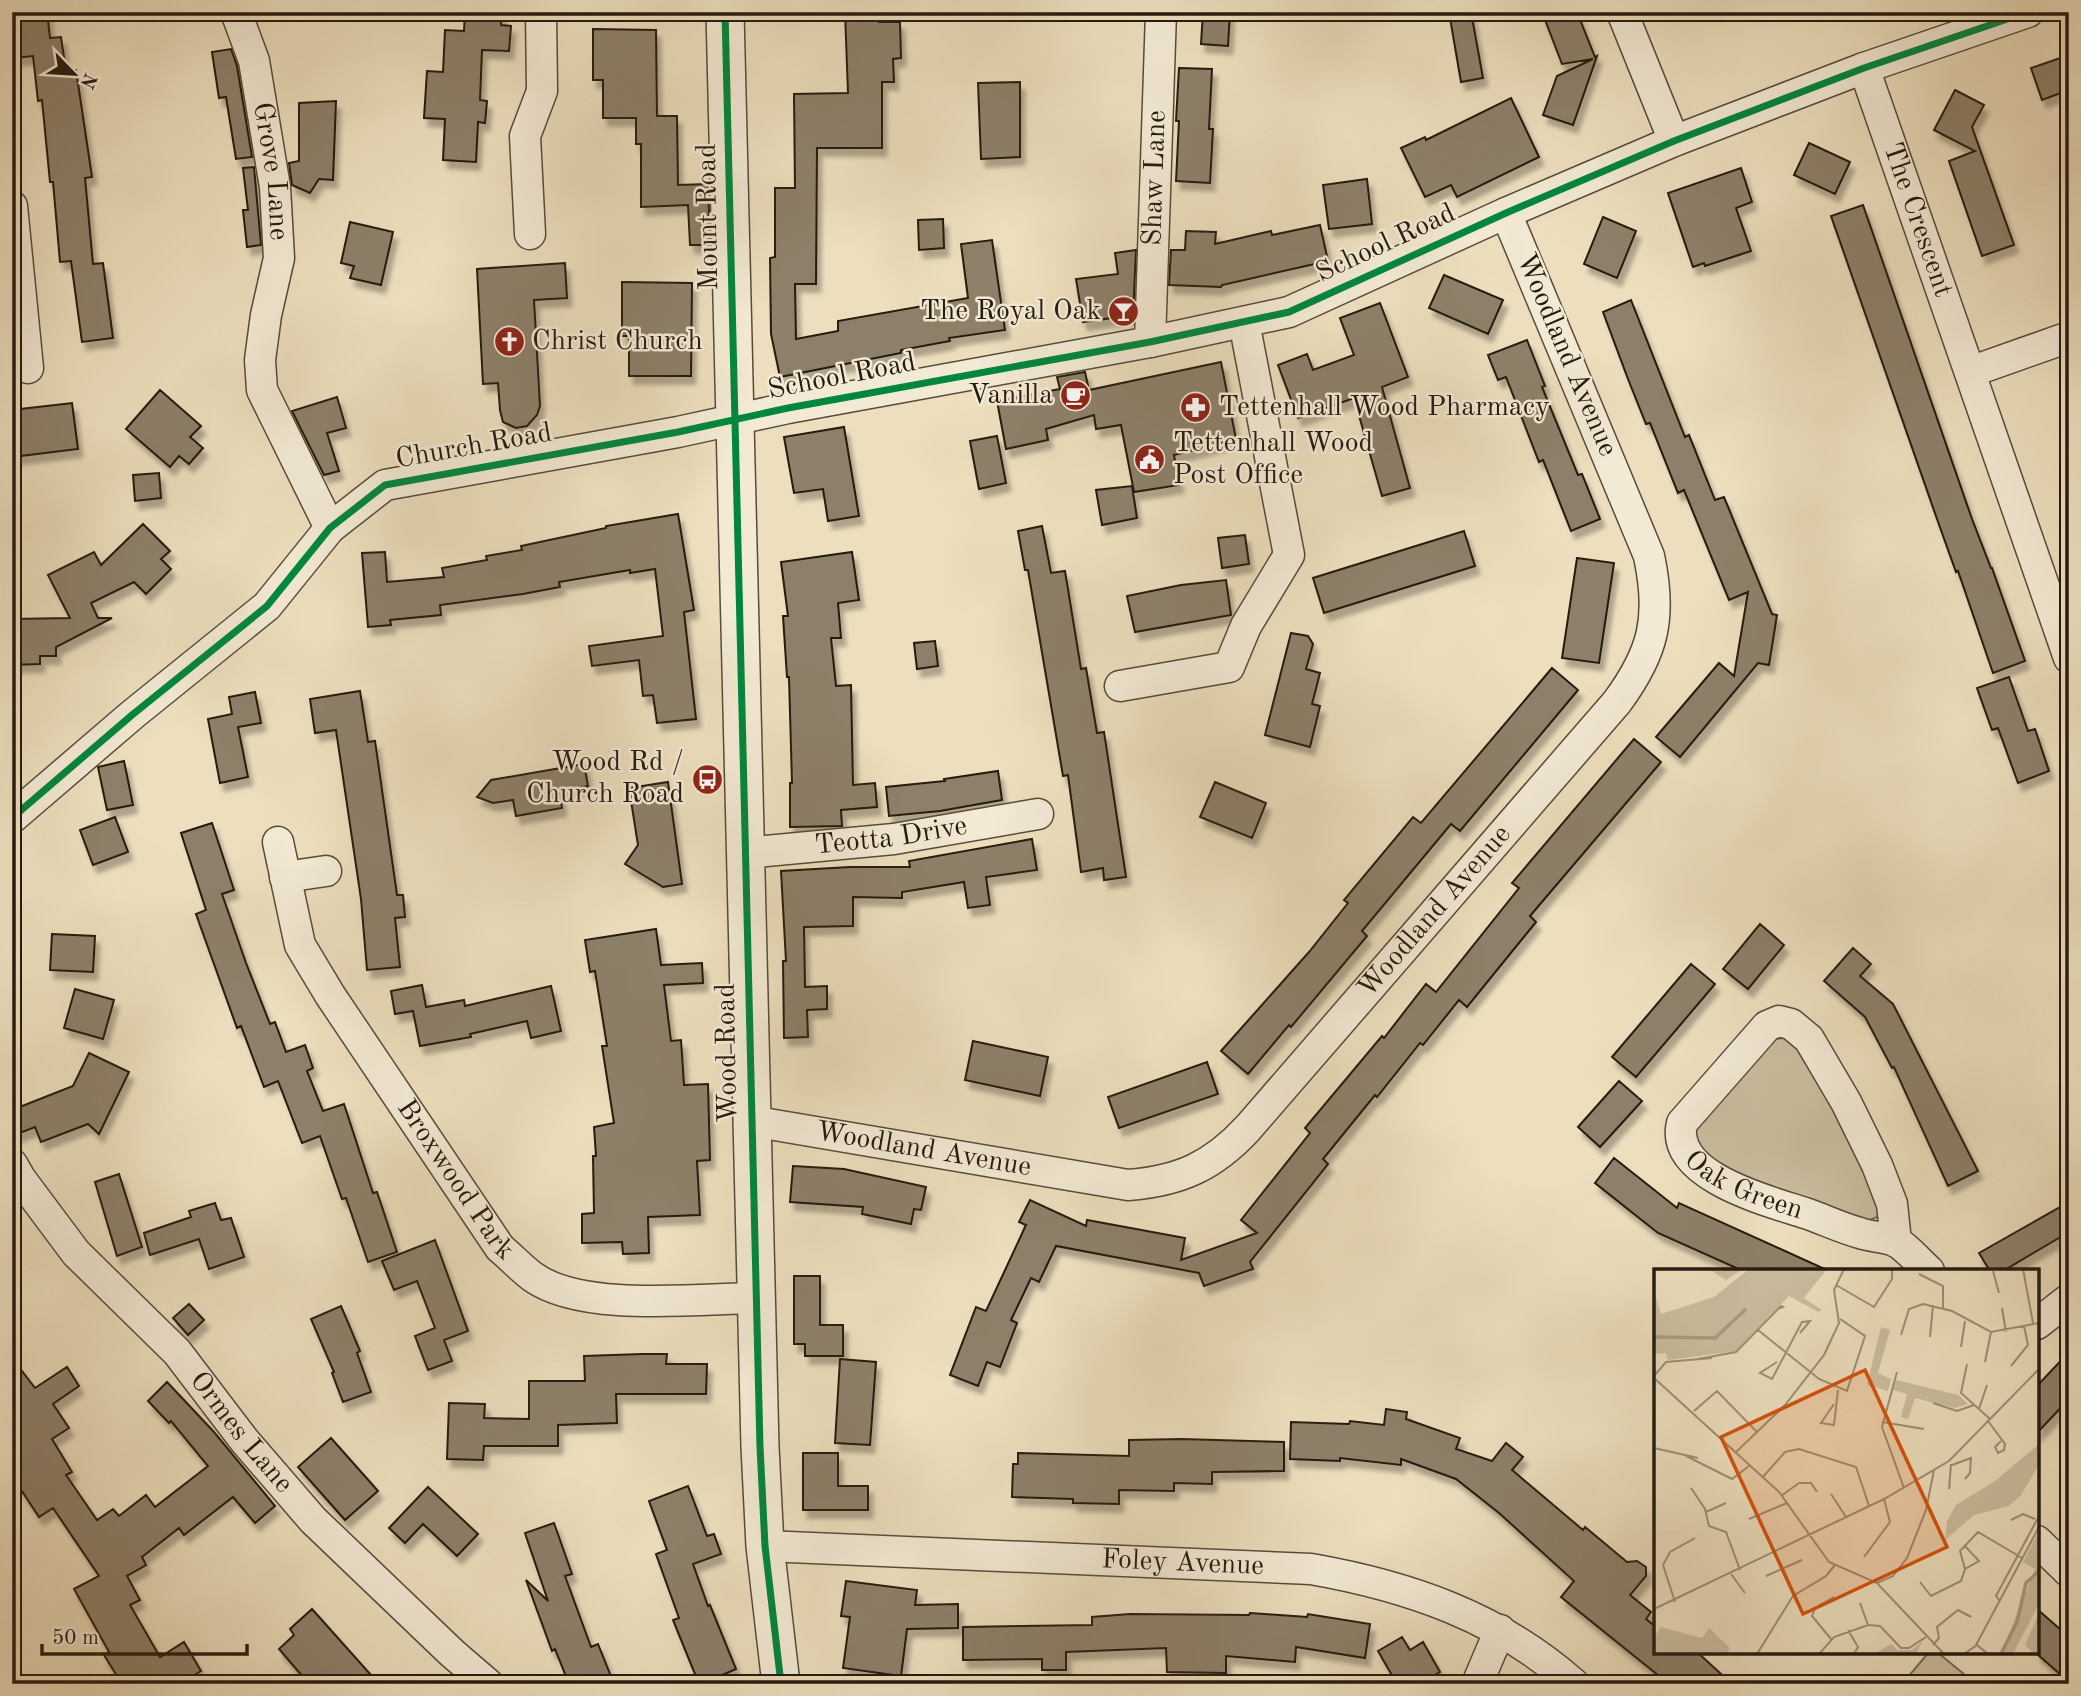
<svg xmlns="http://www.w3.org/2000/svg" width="2081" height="1696" viewBox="0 0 2081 1696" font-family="'Old Standard TT',serif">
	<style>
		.green { fill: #cbbea0; stroke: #786c58; stroke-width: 2 }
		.building { fill: #8d806a; stroke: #251a10; stroke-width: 2; filter: url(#shadow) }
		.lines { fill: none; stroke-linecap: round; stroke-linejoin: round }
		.minor-casing { stroke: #574b3c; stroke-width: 33 }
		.tertiary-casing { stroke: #574b3c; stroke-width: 40 }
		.minor { stroke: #f3ead5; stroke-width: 30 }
		.tertiary { stroke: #f3ead5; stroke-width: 37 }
		.cycleway-casing { stroke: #f3ead5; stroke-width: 11 }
		.cycleway { stroke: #00873e; stroke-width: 7 }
		.labels { text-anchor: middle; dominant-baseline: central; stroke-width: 5; stroke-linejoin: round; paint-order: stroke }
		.street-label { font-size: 28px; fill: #251a10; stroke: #f3ead5 }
		.poi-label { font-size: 28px; fill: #251a10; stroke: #f3ead5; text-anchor: end }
		.inset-river { fill: none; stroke: #a99c83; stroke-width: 3.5 }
		.inset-road { fill: none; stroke: #9d9078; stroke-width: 2 }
		.view { fill: #d4530c; fill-opacity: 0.15; stroke: #d4530c; stroke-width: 3.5 }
		.inset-edge { fill: none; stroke: #251a10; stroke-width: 3.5 }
	</style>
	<defs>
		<filter id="shadow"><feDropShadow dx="4.5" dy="8" stdDeviation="2" flood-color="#0004"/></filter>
	</defs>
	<rect width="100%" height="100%" fill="#eddfbe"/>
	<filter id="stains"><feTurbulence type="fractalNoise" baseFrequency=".00286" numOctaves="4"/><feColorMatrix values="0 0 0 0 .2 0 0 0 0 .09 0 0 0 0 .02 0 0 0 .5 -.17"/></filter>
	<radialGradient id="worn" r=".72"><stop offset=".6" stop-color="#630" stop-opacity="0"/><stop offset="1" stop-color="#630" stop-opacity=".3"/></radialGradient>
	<path class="green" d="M1786,1038L1799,1046L1814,1067L1882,1203L1880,1216L1867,1221L1741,1180L1699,1155L1690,1138L1700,1119L1770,1039Z
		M1929,1652H1937L1976,1684H1902Z"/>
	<path class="building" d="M22,12H47L50,38L61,37L66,71L76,70L92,177L85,178L93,264L103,263L113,338L82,342L71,261L60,262L53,182H50L42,100L38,101L33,56L15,58L12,47V16L23,15Z
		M465,12H501V25L511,26L509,51L482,50L480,100L487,101L485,123L478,122L476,162L443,160L445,119L424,118L427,71L443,72L445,30L464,31Z
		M845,12H879V22H900L901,58L893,59L894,82H882V148H817L816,284H795L796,339L838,331V321L968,298L961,244L992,240L1005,330L949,338L950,341L901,350V353L780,377L771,334L770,258L775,257V188H795L794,94L848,93Z
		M1203,12H1230L1228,46L1201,44Z
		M1449,12H1471L1483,78L1461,82Z
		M1542,12H1577L1595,57L1597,56L1573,125L1543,115L1557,76L1593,59L1562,64Z
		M593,29L656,30L657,116H677L678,185L708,184L710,245H690L688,205L641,207V144H636V118H603V80H593Z
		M231,49L237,66L252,157L236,159L226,97L219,98L212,52Z
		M2069,55V90L2042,100L2031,68Z
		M1179,68L1212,69L1209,129H1213L1210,183L1176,181L1179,121H1176Z
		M1020,82V157L981,159L978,83Z
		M1955,90L1984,105L1972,127L2014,245L1982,256L1949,161L1975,151L1934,130Z
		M1511,98L1539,157L1457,197L1451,185L1425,197L1401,148L1425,137L1426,140Z
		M336,101L333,180L319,179L310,193L292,185L289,163L299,161V103Z
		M1809,143L1850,162L1835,194L1794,175Z
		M254,167L261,245L247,247L243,210H248L243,168Z
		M1741,168L1752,202L1736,208L1751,251L1705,266L1704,263L1693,267L1668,193Z
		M1367,179L1372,224L1329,229L1323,185Z
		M1863,205L1972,519L1991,568H1992L2025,661L1993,673L1958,571L1956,572L1937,519L1831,216Z
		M1603,217L1636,231L1617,278L1584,264Z
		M943,219L944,248L919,250L918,220Z
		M350,222L393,232L381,285L350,278L354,266L341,263Z
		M1320,225L1328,261L1222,285L1221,287L1169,285L1171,250H1185L1186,231L1216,232L1215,244L1271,231L1272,235Z
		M1136,250L1133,315L1083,322L1076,279L1118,274L1115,253Z
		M565,263L567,298L534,300L540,406L537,415L527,426L516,428L503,422L500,410L498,383L483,384L477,269Z
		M1444,275L1503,300L1488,334L1429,308Z
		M622,282L692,283L691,376H629V336H622Z
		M1631,300L1685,437L1689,435L1715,500L1724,497L1772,614L1777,615L1769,665L1758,663L1680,757L1656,737L1719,663L1734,676L1748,592L1729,600L1684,490L1678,493L1650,423L1646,424L1628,379L1603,312Z
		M1380,303L1408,377L1382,387L1410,488L1382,496L1354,398L1298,418L1278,365L1307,354L1313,370L1354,355L1340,318Z
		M1527,340L1545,386L1542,387L1578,475L1582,474L1600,519L1571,531L1543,460L1539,462L1506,377L1498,380L1488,355Z
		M1221,362L1236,439L1174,455L1179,485L1134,492L1121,425L1096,429L1094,415L1046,429L1048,440L1006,449L997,401L1060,389L1057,377L1085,372L1089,390Z
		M160,390L201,426L190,437L203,448L189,464L179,456L170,467L126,429Z
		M337,397L346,428L327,433L339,471L324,475L292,411Z
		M72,403L78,449L12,457V410Z
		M844,427L859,516L828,521L823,489L794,493L784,437Z
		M997,436L1006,483L979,489L970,441Z
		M159,473L161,498L135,501L133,475Z
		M1132,486L1137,518L1102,525L1096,490Z
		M678,514L694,610L684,612L696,719L657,723L653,695L643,696L639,660L592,666L589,646L663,636L655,569L630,573V570L559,582L560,587L523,594L440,605L441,615L390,620L391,625L368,627L362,553L385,552L387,582L444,577L442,568L487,560L486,556L522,550L521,546L606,528V526Z
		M143,524L170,551L161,559L171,569L146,594L134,582L91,603L98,618H112L56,647V656H40V664L12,665V619L70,618L48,575L94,552L101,565Z
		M1042,526L1051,573L1065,571L1081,669L1086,668L1097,733L1104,732L1126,877L1104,880L1103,868L1081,872L1068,775L1063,776L1028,570H1025L1018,531Z
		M1464,531L1475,566L1324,613L1313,578Z
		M1245,535L1249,564L1222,568L1218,538Z
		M852,552L859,600L838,603L841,638H831L836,686L851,685L853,785L875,783L877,807L841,810L842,826L790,827V783H792L789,677H787L783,616H788L781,562Z
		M1577,558L1614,563L1599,663L1562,658Z
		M1226,580L1231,615L1135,632L1127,596L1181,585Z
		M1291,633L1308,636L1313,644L1306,669L1320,673L1312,704L1320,706L1310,747L1265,735Z
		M935,641L938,666L917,669L914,643Z
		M1552,668L1578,690L1460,831L1451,824L1362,931L1367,936L1291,1027L1289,1025L1248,1074L1221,1051L1309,952L1348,903L1344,900L1413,817L1421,823Z
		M2009,677L2028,731L2035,729L2049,771L2018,783L1998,728L1992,730L1977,688Z
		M360,691L368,742L375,741L397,895H403L405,917L395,918L400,967L367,970L361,899L336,730L315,733L310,699Z
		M255,692L261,723L238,727L248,777L220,783L208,719L232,714L229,697Z
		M1634,739L1661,762L1530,916L1536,922L1467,1007L1459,1000L1423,1045L1420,1043L1377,1097L1375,1095L1323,1159L1328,1164L1250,1262L1253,1269L1204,1286L1199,1273L1056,1246L1039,1282L1031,1278L1011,1320L1017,1323L1000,1367L987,1362L978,1386L950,1375L976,1307L986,1311L1026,1225L1019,1222L1030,1200L1086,1226L1087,1220L1185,1238L1181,1260L1257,1233L1241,1220L1310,1133L1305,1128L1382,1036L1384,1038L1426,984L1436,992L1519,888L1512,883Z
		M124,761L133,805L107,810L98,767Z
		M584,764L588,786L559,791L562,808L516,816L513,800L493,803L477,797L491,780Z
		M998,771L1002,800L940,811L889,816L886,787L945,781L944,779Z
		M668,782L682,884L663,887L625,864L638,845L629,788Z
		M1215,782L1266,803L1252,838L1200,817Z
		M115,817L128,852L93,865L80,830Z
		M212,823L234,890L222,894L246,963L270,1024L275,1022L286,1052L305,1045L313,1068L307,1071L323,1111L344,1104L373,1193L377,1192L397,1252L368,1262L346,1198L342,1199L320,1136L302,1143L278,1081L264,1087L241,1026L237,1028L196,914L206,910L181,833Z
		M1032,839L1037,870L986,877L990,905L968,908L964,882L902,892V898L853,897V926L804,927L805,987L827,986V1009L807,1010L808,1037L784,1038L783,961H786L781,871L850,867H910L909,861Z
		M1760,924L1784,945L1748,989L1723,969Z
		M656,929L661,965L702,963L703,983L664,985L671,1041L681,1040L684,1085L708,1084L710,1160L697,1161L700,1215L648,1217L649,1253L623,1254L622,1242L582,1243V1214L594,1213L593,1156H596L594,1127L614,1123L602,1046H607L595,971L590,972L585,940Z
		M52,934L95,936L93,972L50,970Z
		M1853,948L1871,964L1860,976L1893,1004L1978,1171L1948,1186L1894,1067L1892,1068L1865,1017L1824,981Z
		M1691,964L1715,984L1636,1077L1612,1057Z
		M422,985L426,1007L464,1000L465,1006L551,986L561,1031L531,1038L527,1021L470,1034L471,1037L420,1046L413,1011L395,1014L391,991Z
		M75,989L114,1000L103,1039L64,1028Z
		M973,1041L1048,1057L1040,1096L965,1080Z
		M89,1053L129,1072L99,1134L88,1124L41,1142L35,1127L17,1134L12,1121V1110L73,1086Z
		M1207,1062L1218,1094L1119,1128L1108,1097Z
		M1619,1081L1642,1101L1600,1147L1578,1127Z
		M1614,1158L1677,1208L1679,1203L1829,1271H1743L1658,1233L1595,1183Z
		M793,1166L844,1169L926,1187L921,1210L914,1209L911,1224L862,1214L863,1207L790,1202Z
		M119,1174L142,1247L117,1256L95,1182Z
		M2069,1202V1232L2003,1271H1990L1979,1253Z
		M215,1203L221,1220L231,1218L244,1257L209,1269L199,1239L150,1255L144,1233L191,1217L189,1211Z
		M435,1240L468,1331L444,1340L452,1361L428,1370L415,1336L435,1328L417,1281L394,1290L382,1261Z
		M794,1276H820V1325H843V1356H805V1344H794Z
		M189,1304L204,1320L188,1335L173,1318Z
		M341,1306L360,1351L357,1353L371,1392L343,1402L332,1373L334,1372L311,1319Z
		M2069,1352V1399L2037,1433V1386Z
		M643,1354H667L666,1364H707L706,1394H616L617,1423L558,1425V1446H484L483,1460L447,1459L449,1403L485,1404L484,1418L529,1419V1381H585L584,1356Z
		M12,1358L35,1388L67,1367L79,1386L53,1404L69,1428L52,1439L72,1472L66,1475L97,1520L113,1509L119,1516L146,1495L155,1507L208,1466L171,1421L169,1423L148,1401L167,1382L214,1432L275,1506L255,1523L233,1497L184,1535L179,1528L142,1557L146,1565L127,1576L140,1600L130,1605L160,1657L184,1642L201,1671L179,1684H122L104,1655L109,1652L74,1589L99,1576L53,1508L39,1517L14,1479L21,1475L12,1462Z
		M840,1359L876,1362L870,1445L835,1443Z
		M1386,1409L1407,1412L1406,1419L1460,1438L1456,1449L1492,1461L1506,1443L1523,1457L1512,1470L1583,1530L1585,1527L1627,1562L1637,1561L1646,1567V1576L1630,1595L1651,1612L1646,1619L1656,1627V1652H1697L1732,1684H1669L1561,1597L1574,1581L1499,1513L1456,1479L1401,1459V1465L1340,1458V1461L1290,1459L1291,1422L1349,1424L1350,1421L1384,1425Z
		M331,1438L378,1491L345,1520L298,1467Z
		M1182,1439L1284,1442V1471L1212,1472V1484L1174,1483V1491L1119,1490V1504L1073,1503V1499L1012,1497L1013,1464H1018V1453L1129,1456V1440Z
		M803,1453H838V1486H868V1510H803Z
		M688,1486L707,1536L714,1534L721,1554L693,1564L708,1606L710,1605L736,1669L702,1684H699L673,1620L679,1618L656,1554L667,1550L649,1501Z
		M428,1487L478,1534L457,1556L423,1524L405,1543L389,1528Z
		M554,1523L572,1574L565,1576L591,1647L598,1644L614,1684H569L555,1649L552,1651L526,1580L548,1601L525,1533Z
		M846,1581L917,1590L915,1605L958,1604V1628L907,1629L901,1676L843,1668L850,1617L841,1616Z
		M312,1609L379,1684H309L279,1649L294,1635L290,1629Z
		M2037,1609L2069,1637V1682L2037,1654Z
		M1250,1613L1307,1617L1308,1614L1370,1624L1365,1658L1296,1647L1295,1662L1226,1656V1673L1167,1672L1166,1648L1066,1652V1670H1042V1659L963,1660V1627L1092,1625V1617L1130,1614L1249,1615Z
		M1402,1637L1410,1650L1423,1642L1440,1672L1419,1684H1397L1378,1651Z"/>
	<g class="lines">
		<defs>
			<g id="minor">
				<path id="s1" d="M236,12L254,61L275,187L279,258L266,315L260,360L262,390L330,528"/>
				<path d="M1622,12L1674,141"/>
				<path id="s2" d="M1864,68L2069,658"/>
				<path d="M12,206L28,368"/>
				<path d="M530,234L525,136L542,91L541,12"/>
				<path id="s3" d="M1150,342L1161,12"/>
				<path d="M1970,372L2069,337"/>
				<path d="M1120,686L1229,667L1246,626L1289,555L1244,322"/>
				<path d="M12,818L132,715L267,606L330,528L385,485L678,432L788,408L1150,342L1289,312L1506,213L1674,141L1864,68L2028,12"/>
				<path id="s4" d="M278,842L300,945L330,995L500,1248C511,1257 521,1268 533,1277C582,1312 695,1299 756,1298"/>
				<path id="s5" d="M745,853L894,839L1038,814"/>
				<path d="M285,877L326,871"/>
				<path id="s6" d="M751,1121L1128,1185C1180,1181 1213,1166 1248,1128L1617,702C1654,652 1662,617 1649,556L1506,213"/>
				<path id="s7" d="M12,1164L20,1178L76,1253L177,1352L244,1440L313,1520L452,1653L488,1684"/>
				<path id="s8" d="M1896,1242L1892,1204L1877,1165L1846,1102L1809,1039L1791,1024L1779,1021L1767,1026L1682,1123C1669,1176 1768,1201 1805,1213C1823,1219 1841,1228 1860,1233C1871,1237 1887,1237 1897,1242C1908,1249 1919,1262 1929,1271"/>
				<path d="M2037,1324L2069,1299"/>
				<path d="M2037,1541L2069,1572"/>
				<path id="s9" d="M765,1546L1311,1569C1408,1586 1499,1617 1574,1684"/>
				<path d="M1477,1684L1500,1630"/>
			</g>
			<path id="tertiary" d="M725,12L760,1447L765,1546L781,1684"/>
		</defs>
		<use href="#minor" class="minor-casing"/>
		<use href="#tertiary" class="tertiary-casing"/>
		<use href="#minor" class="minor"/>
		<use href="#tertiary" class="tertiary"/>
		<defs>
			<path id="cycleway" d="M725,12L760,1447L765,1546L781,1684
				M12,818L132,715L267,606L330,528L385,485L678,432L788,408L1150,342L1289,312L1506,213L1674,141L1864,68L2028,12"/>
		</defs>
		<use href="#cycleway" class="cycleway-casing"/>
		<use href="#cycleway" class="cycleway"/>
	</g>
	<defs>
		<symbol id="bar-disc" viewBox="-11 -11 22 22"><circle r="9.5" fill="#8f2418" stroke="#f3ead5"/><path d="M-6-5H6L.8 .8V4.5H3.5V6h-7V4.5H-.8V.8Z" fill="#fff"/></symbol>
		<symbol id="church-disc" viewBox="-11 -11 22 22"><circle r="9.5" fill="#8f2418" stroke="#f3ead5"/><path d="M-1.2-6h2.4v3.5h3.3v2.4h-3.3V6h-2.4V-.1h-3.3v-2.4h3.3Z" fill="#fff"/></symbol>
		<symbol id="cafe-disc" viewBox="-11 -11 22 22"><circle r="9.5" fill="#8f2418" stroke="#f3ead5"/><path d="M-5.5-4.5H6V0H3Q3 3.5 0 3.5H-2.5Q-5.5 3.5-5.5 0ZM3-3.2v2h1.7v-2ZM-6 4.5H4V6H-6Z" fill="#fff"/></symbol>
		<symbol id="pharmacy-disc" viewBox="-11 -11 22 22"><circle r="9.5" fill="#8f2418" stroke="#f3ead5"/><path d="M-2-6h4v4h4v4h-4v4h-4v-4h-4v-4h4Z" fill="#fff"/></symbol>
		<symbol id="civic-disc" viewBox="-11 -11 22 22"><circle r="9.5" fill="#8f2418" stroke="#f3ead5"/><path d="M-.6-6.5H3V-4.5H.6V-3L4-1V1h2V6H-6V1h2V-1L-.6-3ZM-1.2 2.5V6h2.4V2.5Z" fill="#fff"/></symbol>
		<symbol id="bus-disc" viewBox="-11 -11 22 22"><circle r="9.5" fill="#8f2418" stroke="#f3ead5"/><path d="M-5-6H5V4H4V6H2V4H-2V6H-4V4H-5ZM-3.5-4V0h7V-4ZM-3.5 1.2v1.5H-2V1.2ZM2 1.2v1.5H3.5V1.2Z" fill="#fff"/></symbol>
	</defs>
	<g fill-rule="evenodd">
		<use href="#bar-disc" x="1106" y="294" width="35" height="35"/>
		<use href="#church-disc" x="492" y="324" width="35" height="35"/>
		<use href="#cafe-disc" x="1058" y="378" width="35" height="35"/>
		<use href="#pharmacy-disc" x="1178" y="390" width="35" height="35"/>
		<use href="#civic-disc" x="1132" y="442" width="35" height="35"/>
		<use href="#bus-disc" x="690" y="762" width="35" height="35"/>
	</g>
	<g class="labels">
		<g class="street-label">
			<text stroke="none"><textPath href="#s1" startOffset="164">Grove Lane</textPath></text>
			<text stroke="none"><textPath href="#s3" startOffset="164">Shaw Lane</textPath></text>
			<text transform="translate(709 217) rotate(-91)">Mount Road</text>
			<text stroke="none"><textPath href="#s2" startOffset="161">The Crescent</textPath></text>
			<text transform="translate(1386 244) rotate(-25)">School Road</text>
			<text transform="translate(1566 355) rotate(67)">Woodland Avenue</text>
			<text transform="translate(842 377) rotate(-11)">School Road</text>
			<text transform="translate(474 447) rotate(-10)">Church Road</text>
			<text stroke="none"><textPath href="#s5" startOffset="147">Teotta Drive</textPath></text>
			<text stroke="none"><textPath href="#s6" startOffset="805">Woodland Avenue</textPath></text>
			<text transform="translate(728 1053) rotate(-91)">Wood Road</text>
			<text stroke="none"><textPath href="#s6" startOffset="175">Woodland Avenue</textPath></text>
			<text stroke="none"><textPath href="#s4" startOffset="387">Broxwood Park</textPath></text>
			<text stroke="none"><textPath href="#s8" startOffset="499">Oak Green</textPath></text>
			<text stroke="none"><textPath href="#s7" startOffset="354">Ormes Lane</textPath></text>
			<text stroke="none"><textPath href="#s9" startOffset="418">Foley Avenue</textPath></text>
		</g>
		<g class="poi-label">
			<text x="1101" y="312">The Royal Oak</text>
			<text x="532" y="342" text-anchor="start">Christ Church</text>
			<text x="1053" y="396">Vanilla</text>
			<text x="1219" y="408" text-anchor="start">Tettenhall Wood Pharmacy</text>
			<text x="1173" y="444" text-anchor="start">Tettenhall Wood<tspan x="1173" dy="32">Post Office</tspan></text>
			<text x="684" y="763">Wood Rd /<tspan x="684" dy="32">Church Road</tspan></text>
		</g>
	</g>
	<g transform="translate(1654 1269)">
		<rect width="385" height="385" fill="#eddfbe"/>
		<path d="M55,0H89L72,11ZM95,0H173L150,29L168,41L164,43L135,27L82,82L14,91L12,84L0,85V22L7,45L60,28ZM227,58L236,61L224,104L237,110L234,122L213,116ZM242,111L304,126L314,135L301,139L261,129L254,150L247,148L253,125L239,121ZM385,175V196L367,226L355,237L320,246L291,271L293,252L302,236L341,212ZM385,262V335L359,385H347L381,300L369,293ZM385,344V385H380L371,376ZM7,358L48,369L55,359L76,379L73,385H0V368ZM268,373L262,385H220L237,375L244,381H258Z" fill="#cbbea0"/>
		<path class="inset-river" d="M0,68L61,69L92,40M347,385L363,353L372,314L385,302"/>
		<path class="inset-road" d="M369,0L379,54M339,2L345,24M265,5L289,17V39M182,16L220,38L238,10V0M348,39L352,63M104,61L165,110L193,122L211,67L186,50M247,66L255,40L269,35L298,42L337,63L385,54M276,68L279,36M307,78L311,52M44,90L82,83L127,37L129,38L124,40M123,93L106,104L118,110L148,53L156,52L146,64M331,93L337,63M313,95L307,124L336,150M357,97L374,76L370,57M243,103L228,158L250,219M0,107L12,93L58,89M0,109L125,223L175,293L223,314L290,385M279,134L303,142L320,136M180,135L167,154L180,156L184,121M325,140L333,116M40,142L63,122L103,163M334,152L351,175L350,181L344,184L341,178L347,172M228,153L270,160M0,179L44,189M81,184L131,136L170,86L185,54L180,21L190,0M32,187L78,210L95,197M298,196L317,189L316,204L311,210M108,209L131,183L145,180L202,198L215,237M296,214L295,220L297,195M37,219L51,240L55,257L72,263L86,301M177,225L192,248M127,227L145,214H157L163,223M52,243L72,234M95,250L133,234M357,251L369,245L381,250M310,276L325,292L311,300M210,288L236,253L230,230M77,305L91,324M112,307L148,291M266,313L277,327L307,312L311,300L306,282L324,263L368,289M223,314L239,307L253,289L272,241L280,201M346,332L342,327L385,247M21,333L9,296L16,283L41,269M206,334L214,356M0,340L230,230L295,192L385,100M194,361L204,378L200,385M177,370L158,347L161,339L180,328M279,376L285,369L283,358L304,341L317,348M322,376L385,258M103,385L139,327L172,307L181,296M165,385L180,368L214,356L226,357L247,379H255L272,368M310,385L323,376L334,385"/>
		<path class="view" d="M211,101L293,278L149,345L67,168Z"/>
		<rect width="385" height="385" class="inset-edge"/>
	</g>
	<rect width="2081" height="1696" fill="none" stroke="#eddfbe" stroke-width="42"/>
	<rect x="14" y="14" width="2053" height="1668" fill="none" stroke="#251a10" stroke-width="3.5"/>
	<rect x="21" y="21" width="2039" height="1654" fill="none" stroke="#251a10" stroke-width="2"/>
	<g transform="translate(74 74) rotate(115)" stroke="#f3ead5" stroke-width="5" paint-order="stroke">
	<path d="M0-5L12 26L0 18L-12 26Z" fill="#251a10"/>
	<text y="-10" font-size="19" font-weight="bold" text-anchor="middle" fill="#251a10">N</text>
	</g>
	<path d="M42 1644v10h205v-10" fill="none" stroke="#251a10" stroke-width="3.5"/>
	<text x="52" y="1644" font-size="21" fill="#251a10" stroke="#f3ead5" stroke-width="5" paint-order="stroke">50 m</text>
	<rect width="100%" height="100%" filter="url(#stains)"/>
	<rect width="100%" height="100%" fill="url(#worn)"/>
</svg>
